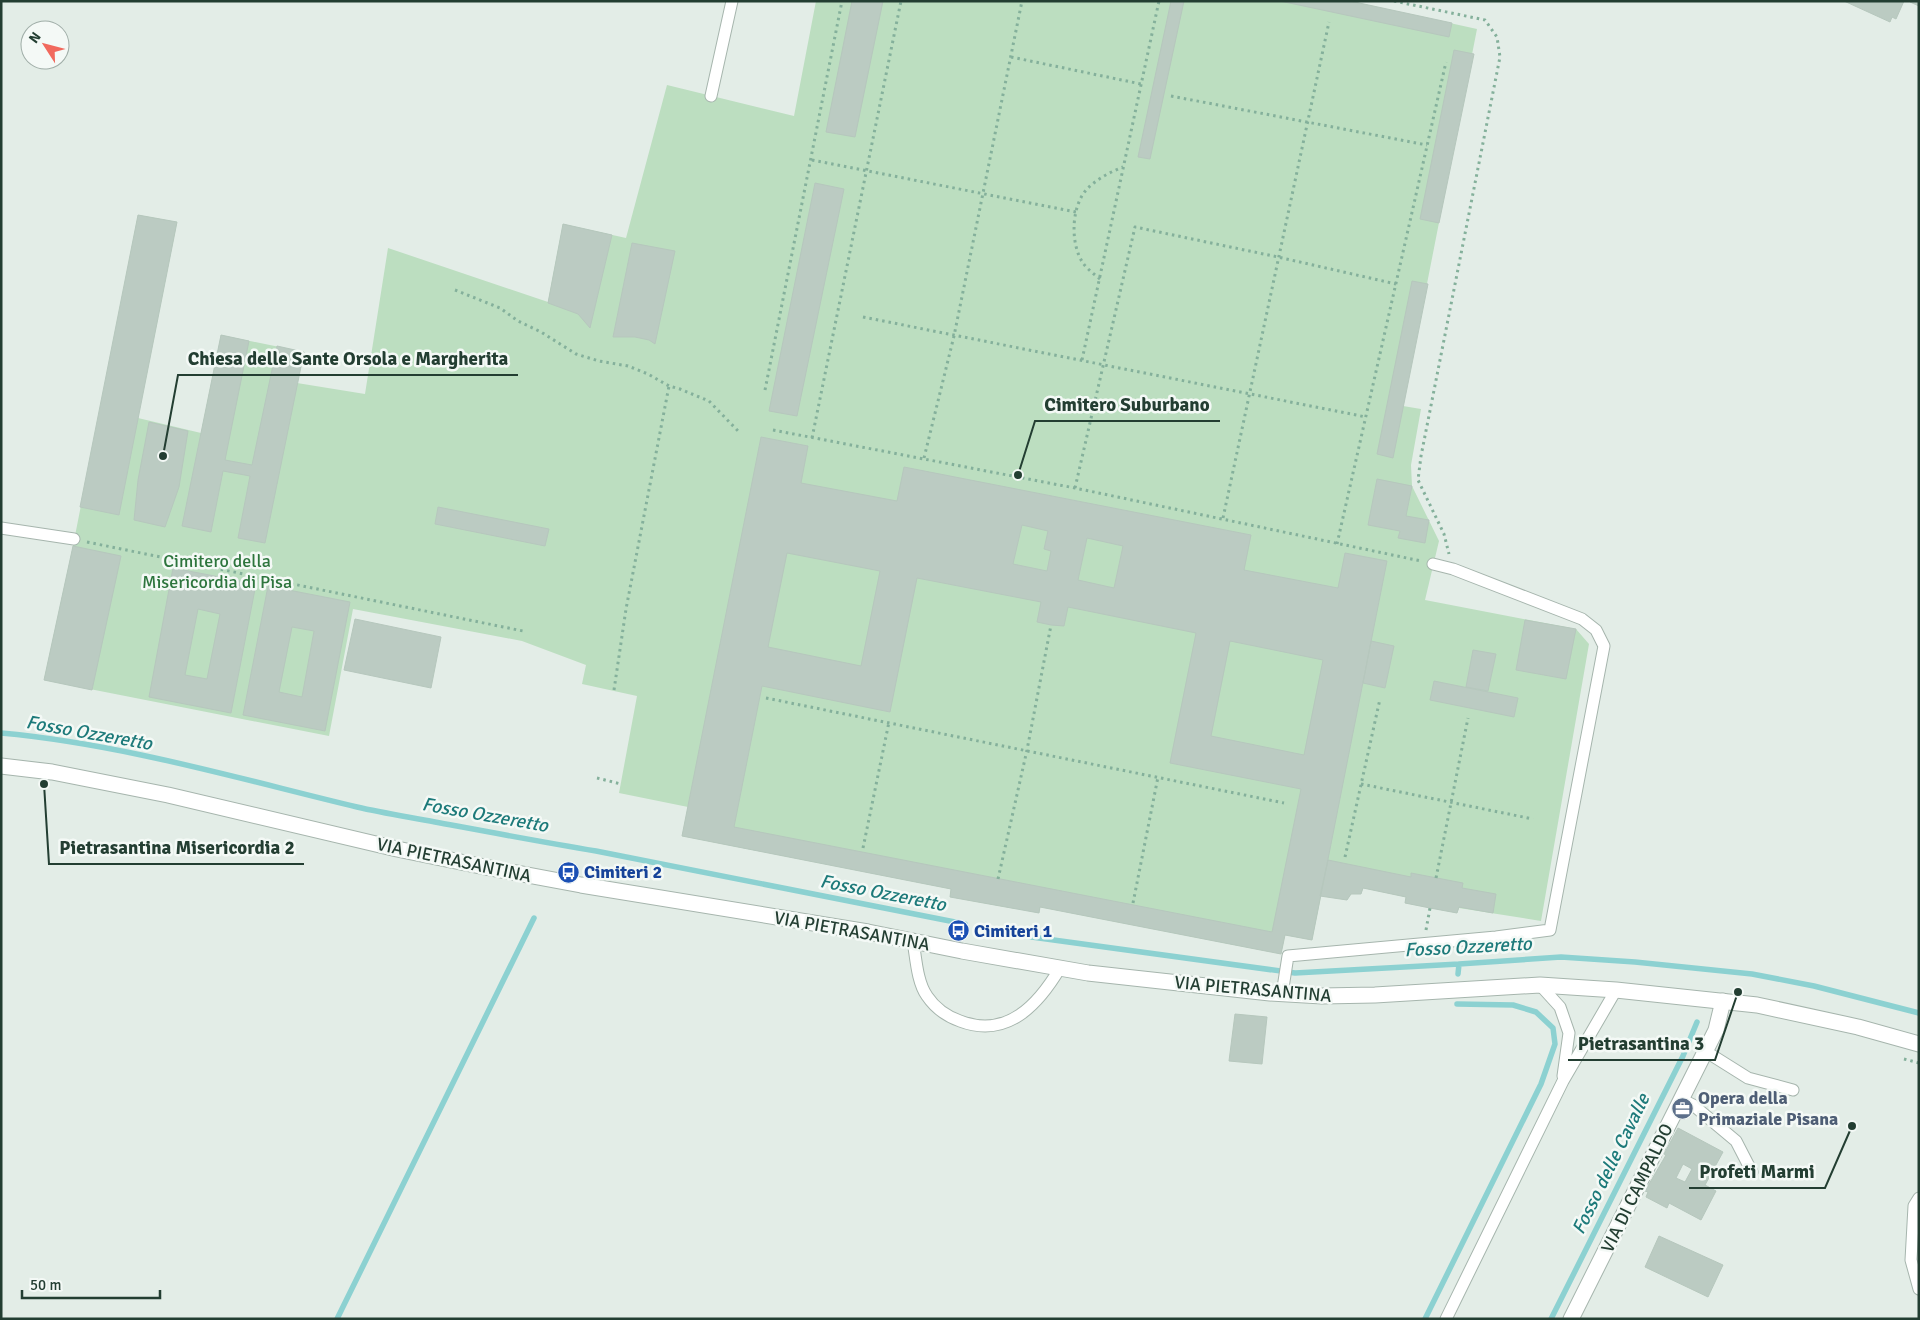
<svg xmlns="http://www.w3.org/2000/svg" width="1920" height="1320" viewBox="0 0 1920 1320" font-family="Signika,sans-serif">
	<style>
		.green { fill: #bcdec0 }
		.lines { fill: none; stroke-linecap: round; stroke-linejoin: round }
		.stream { stroke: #8cd1d1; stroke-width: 5.5 }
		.building { fill: #bbcbc2; stroke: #b6c7bd; fill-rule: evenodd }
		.service-casing { stroke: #a6b5ad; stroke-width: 13 }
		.minor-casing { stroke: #a6b5ad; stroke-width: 17 }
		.tertiary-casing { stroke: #a6b5ad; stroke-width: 17 }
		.path { stroke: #84b09b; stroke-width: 3; stroke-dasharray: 2.5 4; stroke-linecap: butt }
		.service { stroke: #fff; stroke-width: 11 }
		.minor { stroke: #fff; stroke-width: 15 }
		.tertiary { stroke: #fff; stroke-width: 15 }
		.labels { text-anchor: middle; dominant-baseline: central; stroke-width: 5; stroke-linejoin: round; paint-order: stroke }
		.park-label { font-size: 18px; fill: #2d753d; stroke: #f4f9f6 }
		.street-label { font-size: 18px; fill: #233e32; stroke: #f4f9f6 }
		.transit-label { font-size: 18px; font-weight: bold; fill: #164399; stroke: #f4f9f6; text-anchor: start }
		.service-label { font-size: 18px; font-weight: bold; fill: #4e5e75; stroke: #f4f9f6; text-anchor: start }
		.water-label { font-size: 19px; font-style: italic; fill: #1d7a7a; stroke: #f4f9f6 }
		.leader { fill: none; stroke: #233e32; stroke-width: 2 }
		.callout-dot { fill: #233e32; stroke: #f4f9f6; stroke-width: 2 }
		.callout-label { font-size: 19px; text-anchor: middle; font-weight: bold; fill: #233e32; stroke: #f4f9f6; stroke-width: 5; stroke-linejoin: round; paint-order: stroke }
	</style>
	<rect width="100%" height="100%" fill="#e3ede7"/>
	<path class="green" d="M816,1H1350L1477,29L1403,406L1421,409L1411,465L1412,486L1439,541L1425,600L1576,629L1589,644L1541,921L1459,908L1457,913L1405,903L1406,897L1363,888L1361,894H1351L1347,900L1321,896L1312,940L1285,935L1281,954L1040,907L1039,913L950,897L951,889L682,836L688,807L619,793L637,696L582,684L586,665L522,641L353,609L329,736L44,680L73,546L138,215L177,222L138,418L201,433L221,335L304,352L297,383L365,394L388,248L548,302L563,224L626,238L667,85L794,116Z"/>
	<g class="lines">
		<path class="stream" d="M1,733C122,744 240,779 357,807C383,813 409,817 435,822C489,832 542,842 596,851L965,924
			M1017,935L1295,973L1459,964L1561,957L1635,962L1752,974L1814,986L1919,1013
			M1458,974L1459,964
			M337,1319L534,918
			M1425,1319L1541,1084L1555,1044L1553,1028L1536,1012L1513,1005L1457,1004
			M1551,1319L1683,1056L1697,1022"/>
	</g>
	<path class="building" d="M852,1H883L855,137L826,132Z
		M1171,1H1184L1150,159L1138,157Z
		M1280,1H1350L1452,23L1449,37Z
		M1844,1H1904L1896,19L1892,17L1890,22Z
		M1911,1H1919V6L1910,2Z
		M1454,50L1474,54L1439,223L1420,219Z
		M815,183L844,189L797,416L769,411Z
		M138,215L177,222L119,515L80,507Z
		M563,224L612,235L590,328L578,314L548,303Z
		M632,243L675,251L655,344L649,340L635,337H613Z
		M1412,281L1428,284L1393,458L1377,454Z
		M221,335L249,341L225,460L252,465L277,346L304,352L265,543L238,538L250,476L223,471L211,532L182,526Z
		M149,422L188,431L179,487L165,527L134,520L138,480Z
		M761,437L808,446L801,483L897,501L904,467L1251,535L1244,570L1338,588L1345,553L1387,561L1312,940L1285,935L1281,954L1040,907L1039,913L950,897L951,889L682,836ZM1022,525L1048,531L1044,549L1051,551L1047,571L1013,564ZM1087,538L1123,546L1114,588L1078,580ZM787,553L880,571L861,666L768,647ZM917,578L1041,602L1037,622L1051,625L1064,626L1068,607L1196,633L1170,763L1301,789L1272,932L734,827L762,686L890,712ZM1230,641L1323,660L1304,755L1211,736Z
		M1377,479L1412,486L1406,516L1429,520L1425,543L1398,538L1400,531L1368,525Z
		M438,507L549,529L545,546L435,524Z
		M73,546L121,556L92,690L44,680Z
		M173,568L256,584L231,713L149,697ZM198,609L220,614L207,679L185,675Z
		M268,586L350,602L325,731L243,715ZM292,627L314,631L302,697L279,692Z
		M355,619L441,637L431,688L344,670Z
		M1525,620L1576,629L1566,679L1516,670Z
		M1371,641L1394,646L1385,688L1363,683Z
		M1473,650L1496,654L1488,691L1466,687Z
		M1434,681L1518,698L1514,717L1430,700Z
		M1328,860L1411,877V873L1463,883L1462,888L1496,894L1493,913L1459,907L1457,913L1430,908L1405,903L1406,897L1363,888L1361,894H1351L1347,900L1320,896Z
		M1235,1014L1267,1017L1262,1064L1229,1061Z
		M1678,1128L1723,1152L1705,1185L1716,1191L1701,1220L1669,1203L1667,1208L1646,1197L1648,1192L1645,1191L1666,1155L1664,1154ZM1683,1164L1692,1169L1685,1182L1676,1178Z
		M1659,1236L1723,1265L1708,1297L1645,1267Z"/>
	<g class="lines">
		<defs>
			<path id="service" d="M711,96L732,1
				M1,528L74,539
				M913,941C916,958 917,982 927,996C935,1008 946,1016 960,1021C1007,1039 1038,1005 1060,968
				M1540,985L1560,1007L1569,1033L1563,1076
				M1282,994L1288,956L1496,937L1550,930L1604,646L1596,630L1582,619L1453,569L1433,564
				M1705,1051L1748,1078L1793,1090
				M1681,1099L1693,1105L1736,1141L1752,1172
				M1919,1198L1914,1206L1911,1260L1919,1289
				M1446,1319L1563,1081L1616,990"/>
			<path id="minor" d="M1571,1319L1716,1030L1723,1001"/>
			<path id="tertiary" d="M1,766L52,772L168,795L397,849L485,867L581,885L868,932L962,951L1088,973L1270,993L1322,996L1375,995L1540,985L1616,990L1757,1005L1858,1027L1919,1044"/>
		</defs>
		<use href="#service" class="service-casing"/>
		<use href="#minor" class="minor-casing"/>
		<use href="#tertiary" class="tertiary-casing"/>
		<path class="path" d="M1394,1L1485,20L1497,37L1500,57L1421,456L1418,480L1444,534L1449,554
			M1011,57L1141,84
			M1171,96L1427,145
			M812,160L1076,212
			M1100,279C1094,274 1087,269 1083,263C1070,244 1071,206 1087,189C1097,179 1110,172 1123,167
			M455,290L500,308L518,321L541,332L576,354L599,361L628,366L648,374L669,386L680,389L709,401L739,432
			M863,317L1366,417
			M1082,360L1159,1
			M765,390L842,1
			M773,430L1075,488L1421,561
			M812,438L901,1
			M924,458L954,336L1022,1
			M1075,488L1135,227L1278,257L1396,284
			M1223,518L1329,22
			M87,542L523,631
			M1337,544L1446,62
			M614,690L626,609L669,386
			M766,698L1284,803
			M597,778L621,784
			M1361,784L1533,819
			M863,848L889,722
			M1345,857L1380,699
			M1436,878L1468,718
			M998,879L1027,750L1051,625
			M1133,903L1158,777
			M1426,930L1430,908
			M1904,1059L1919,1063"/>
		<use href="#service" class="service"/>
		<use href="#minor" class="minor"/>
		<use href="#tertiary" class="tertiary"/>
	</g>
	<defs>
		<symbol id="bus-disc" viewBox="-11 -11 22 22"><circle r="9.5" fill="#1a4fb4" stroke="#f4f9f6"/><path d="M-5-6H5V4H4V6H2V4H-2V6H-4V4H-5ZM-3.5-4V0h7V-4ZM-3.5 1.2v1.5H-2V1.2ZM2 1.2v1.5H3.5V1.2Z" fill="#fff"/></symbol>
		<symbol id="office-disc" viewBox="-11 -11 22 22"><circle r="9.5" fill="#5c6f8a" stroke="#f4f9f6"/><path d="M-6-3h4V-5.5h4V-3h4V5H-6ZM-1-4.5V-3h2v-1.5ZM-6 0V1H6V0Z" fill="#fff"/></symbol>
	</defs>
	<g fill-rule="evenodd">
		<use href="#bus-disc" x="556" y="860" width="25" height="25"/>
		<use href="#bus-disc" x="946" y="918" width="25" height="25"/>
		<use href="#office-disc" x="1670" y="1096" width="25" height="25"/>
	</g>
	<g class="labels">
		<g class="park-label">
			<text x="217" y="561">Cimitero della<tspan x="217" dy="21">Misericordia di Pisa</tspan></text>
		</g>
		<g class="street-label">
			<text transform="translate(454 860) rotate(12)">VIA PIETRASANTINA</text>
			<text transform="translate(852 931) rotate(10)">VIA PIETRASANTINA</text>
			<text transform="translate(1253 989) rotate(5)">VIA PIETRASANTINA</text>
			<text transform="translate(1637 1188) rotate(-64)">VIA DI CAMPALDO</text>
		</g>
		<g class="transit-label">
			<text x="584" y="872">Cimiteri 2</text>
			<text x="974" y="931">Cimiteri 1</text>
		</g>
		<g class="service-label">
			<text x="1698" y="1098">Opera della<tspan x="1698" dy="21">Primaziale Pisana</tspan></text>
		</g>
		<g class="water-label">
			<text transform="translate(89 733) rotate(10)">Fosso Ozzeretto</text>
			<text transform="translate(485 815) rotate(10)">Fosso Ozzeretto</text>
			<text transform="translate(883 893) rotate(11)">Fosso Ozzeretto</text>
			<text transform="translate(1468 947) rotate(-3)">Fosso Ozzeretto</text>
			<text transform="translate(1611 1164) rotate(-64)">Fosso delle Cavalle</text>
		</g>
	</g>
	<path class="leader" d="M163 456L178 375H518M1018 475L1035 421H1220M44 784L49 864H304M1738 992L1715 1060H1568M1852 1126L1825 1188H1689"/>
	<g class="callout-dot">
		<circle cx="163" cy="456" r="5"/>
		<circle cx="1018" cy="475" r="5"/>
		<circle cx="44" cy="784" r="5"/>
		<circle cx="1738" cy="992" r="5"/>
		<circle cx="1852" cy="1126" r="5"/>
	</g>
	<g class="callout-label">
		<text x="348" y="365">Chiesa delle Sante Orsola e Margherita</text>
		<text x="1127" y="411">Cimitero Suburbano</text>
		<text x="177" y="854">Pietrasantina Misericordia 2</text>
		<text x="1641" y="1050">Pietrasantina 3</text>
		<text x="1757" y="1178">Profeti Marmi</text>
	</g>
	<rect width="1920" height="1320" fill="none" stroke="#233e32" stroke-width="5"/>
	<g transform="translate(45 45) rotate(306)"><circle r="24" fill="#f4f9f6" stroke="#a0aea8"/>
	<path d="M0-4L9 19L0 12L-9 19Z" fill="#f1695d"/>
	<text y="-8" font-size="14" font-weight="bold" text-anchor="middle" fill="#233e32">N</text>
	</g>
	<path d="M22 1290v8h138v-8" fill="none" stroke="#233e32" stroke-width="2.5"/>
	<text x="30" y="1290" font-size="15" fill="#233e32" stroke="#f4f9f6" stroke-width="4" paint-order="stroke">50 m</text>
</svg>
